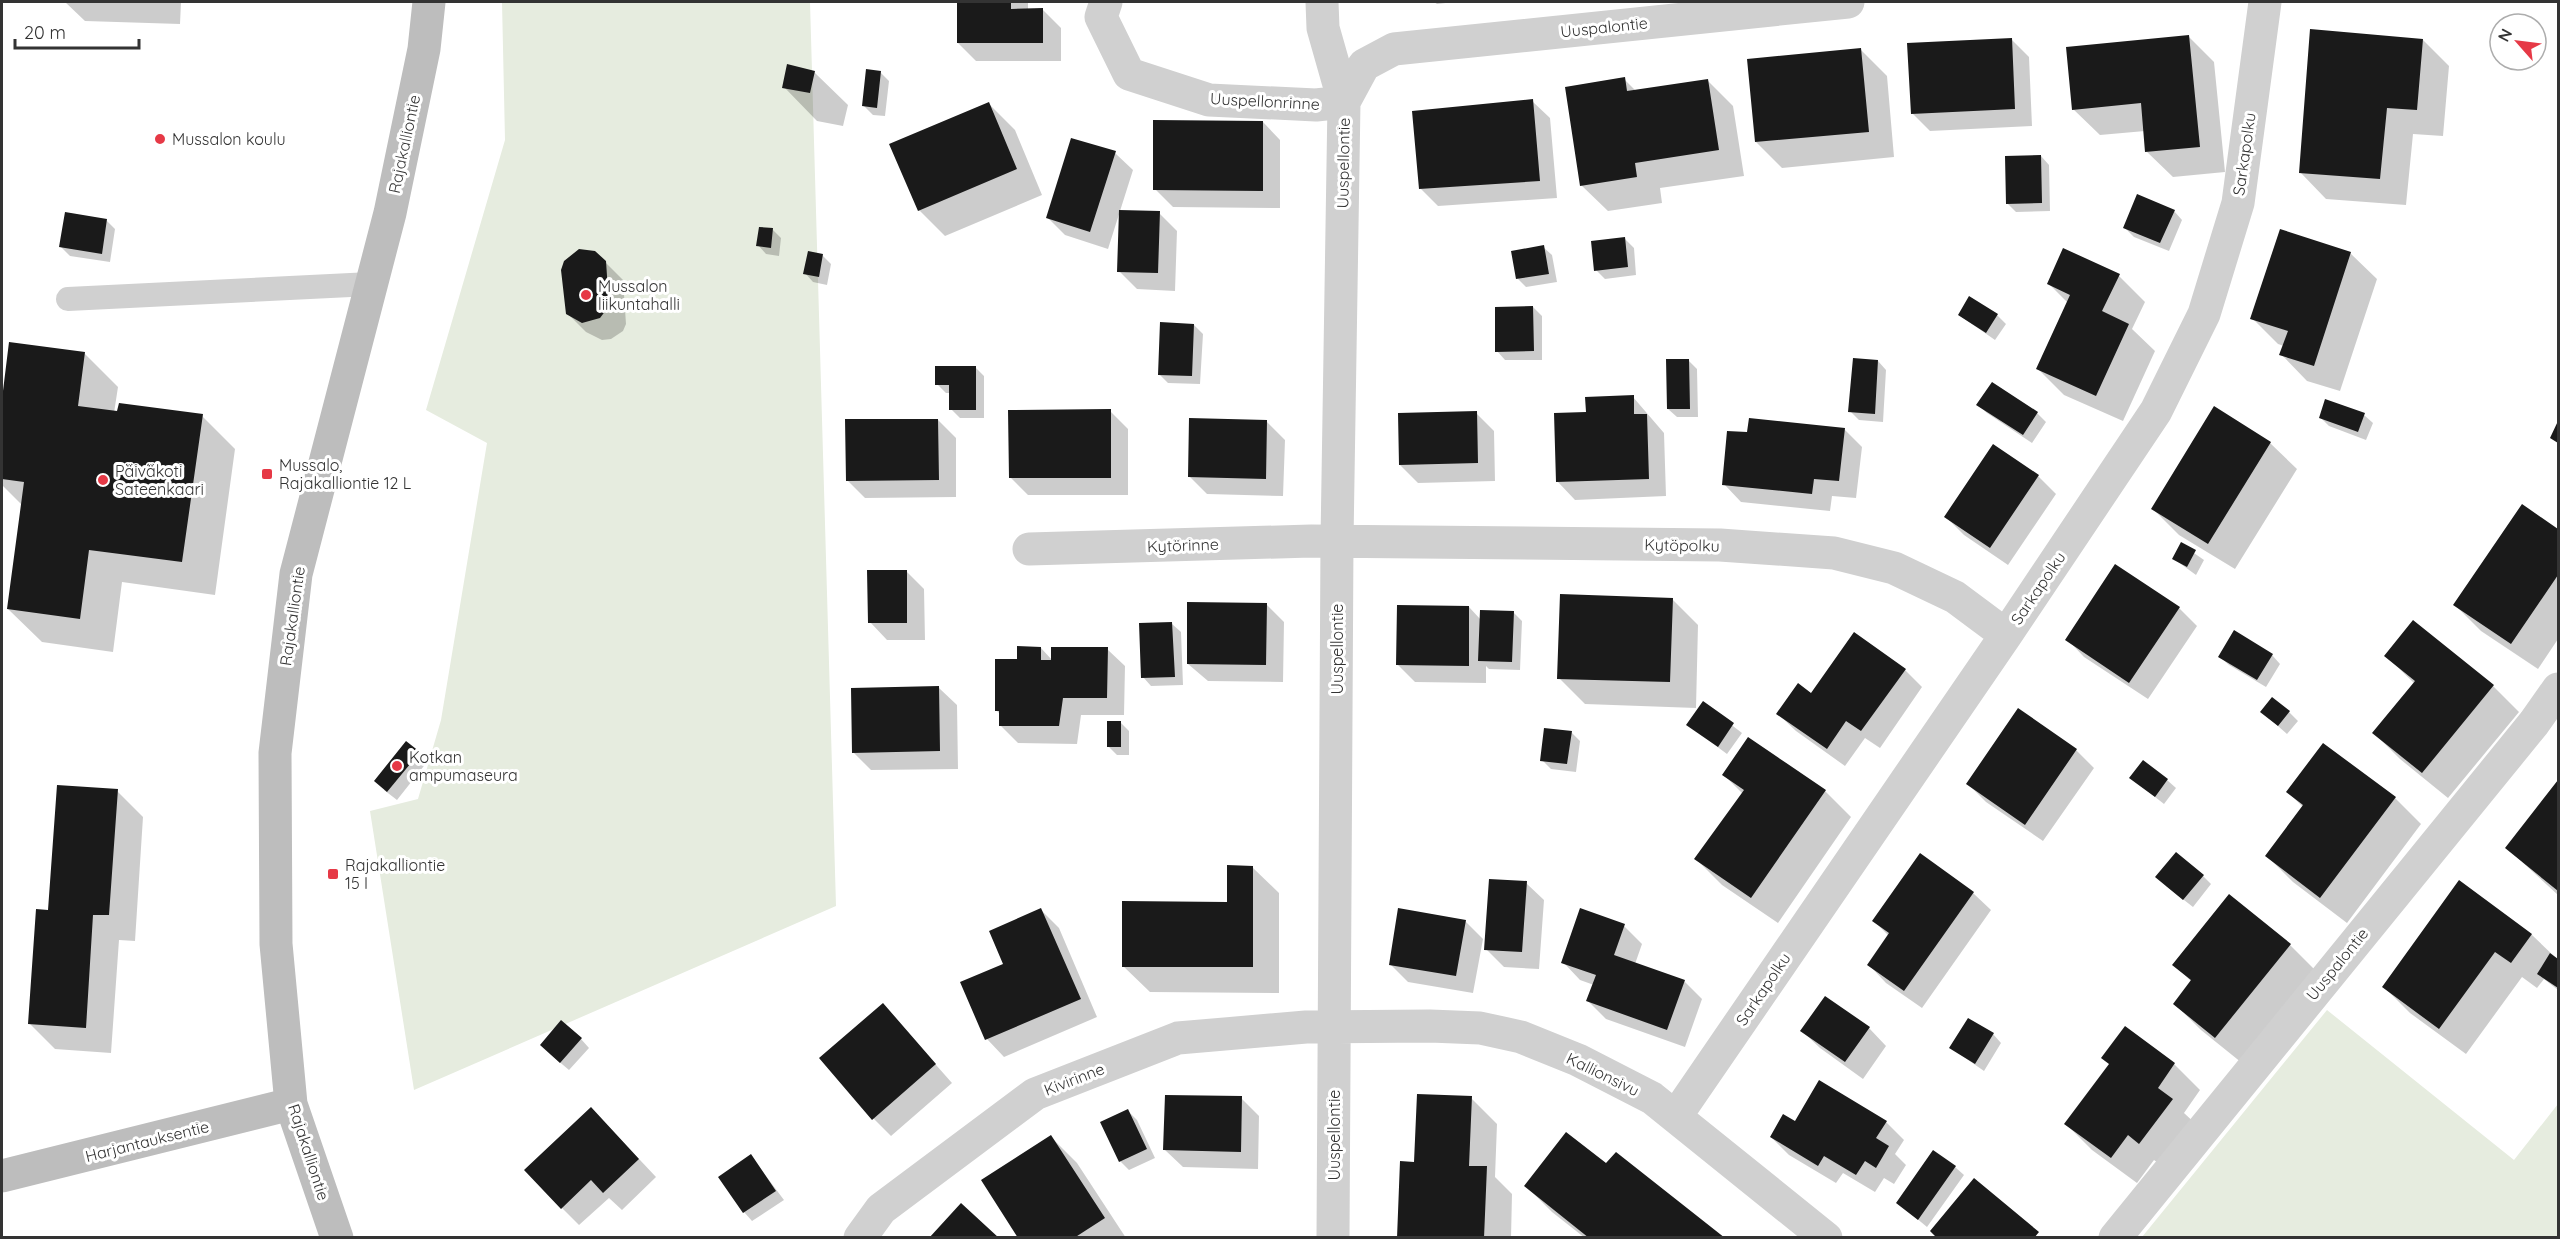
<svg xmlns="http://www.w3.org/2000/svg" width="2560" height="1239" viewBox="0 0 2560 1239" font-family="Quicksand,sans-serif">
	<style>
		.green { fill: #e6ecdf }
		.shadow { fill: #0003 }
		.building { fill: #1a1a1a }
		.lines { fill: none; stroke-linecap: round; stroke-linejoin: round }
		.lane { stroke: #d0d0d0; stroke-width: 24 }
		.street { stroke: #d0d0d0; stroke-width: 33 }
		.secondary { stroke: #bdbdbd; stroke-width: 33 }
		.poi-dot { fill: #e63946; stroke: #fff; stroke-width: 2 }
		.labels { text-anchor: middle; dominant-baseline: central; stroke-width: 6; stroke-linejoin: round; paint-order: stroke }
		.street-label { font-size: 16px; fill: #333; stroke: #fff }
		.poi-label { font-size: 16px; fill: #333; stroke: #fff; text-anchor: start }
	</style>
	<rect width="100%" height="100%" fill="#fff"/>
	<path class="green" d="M502,2H810L836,906L414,1090L370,811L418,799L441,720L487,443L426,410L505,140Z
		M2327,1010L2514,1160L2558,1104V1237H2142Z"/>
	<path class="shadow" d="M65,2H181L180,24L85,21Z
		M958,2H1028V10H1043L1061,28V61H976L958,43Z
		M1434,2H1454L1437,4Z
		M2188,36L2214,62L2225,172L2173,177L2146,151L2145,131L2100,135L2073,109Z
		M2011,39L2029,57L2032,126L1930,131L1912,113Z
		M2423,40L2449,66L2443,136L2413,134L2406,205L2326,199L2300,172Z
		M1861,50L1887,76L1894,157L1782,168L1756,142Z
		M814,72L848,105L843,126L817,121L784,87Z
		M880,72L889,81L885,116L873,115L864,106Z
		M1624,79L1636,91L1707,80L1733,106L1744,176L1660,188L1662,203L1608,211L1581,185Z
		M1532,101L1550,118L1557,198L1438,206L1420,188Z
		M989,104L1015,130L1042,195L945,236L919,210Z
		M1263,122L1280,140V208L1173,207L1155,189Z
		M1115,153L1133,170L1108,249L1065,235L1048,218Z
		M2041,156L2049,165L2050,211L2016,212L2007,203Z
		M2174,211L2182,220L2169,251L2134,237L2125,228Z
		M1159,213L1177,231L1175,291L1137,289L1119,271Z
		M106,220L115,229L110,262L70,256L61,247Z
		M772,229L781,238L779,256L766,254L758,245Z
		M1625,239L1634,248L1636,275L1605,279L1596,270Z
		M1543,247L1552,255L1557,282L1526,287L1518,279Z
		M580,251L605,262L623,280L626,324L623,331L611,339L602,340L586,332L567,313L563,270L571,256Z
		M2350,253L2377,279L2340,391L2307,381L2281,354L2284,346L2278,344L2252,318Z
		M822,255L831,264L827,285L813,282L805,273Z
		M2119,276L2145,302L2132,329L2155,351L2123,421L2064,395L2038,369L2068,303L2049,284Z
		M1533,307L1542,316V360H1505L1497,351Z
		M1959,315H1997L2006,324L1995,340Z
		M1194,325L1203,334L1200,384L1168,383L1159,374Z
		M10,343L84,353L118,387L114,413L202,416L235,449L215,595L122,582L113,652L42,642L8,609L23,506L2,485V410Z
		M1688,360L1697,369L1698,417H1677L1668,409Z
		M1878,361L1886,370L1883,422L1859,420L1850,411Z
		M975,367L984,376V418H960L951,409V393H946L937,384Z
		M1633,397L1664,433L1666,496L1575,500L1558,482L1587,413Z
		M1978,405L2037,413L2046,422L2032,443L1987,413Z
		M2214,408L2270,443L2297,469L2235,569L2179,535L2153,509Z
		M1110,411L1128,429V495H1028L1010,477Z
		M1476,413L1494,431L1495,481L1418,483L1400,465Z
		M2364,415L2373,423L2366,440L2329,426L2320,417Z
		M938,420L956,438V497L865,498L847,480Z
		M1267,422L1285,440L1283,496L1207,494L1189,476Z
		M1844,429L1862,447L1856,498L1832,496L1830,511L1741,502L1724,484L1749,434Z
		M2038,476L2056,494L2008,565L1964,535L1946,517Z
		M2522,506L2558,531V639L2538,669L2481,631L2455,605Z
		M2181,544L2204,560L2196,575L2174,559Z
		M906,571L924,589L925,640H887L870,622Z
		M1672,599L1698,625L1696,708L1585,704L1559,678Z
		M1266,604L1284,622L1283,682L1208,681L1188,664Z
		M1469,607L1481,620L1513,612L1522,621L1520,670L1489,669L1486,666V683L1415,682L1397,664Z
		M2179,608L2197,626L2148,699L2084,657L2067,639Z
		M1172,624L1181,632L1183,685L1151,686L1143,677Z
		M1041,648L1052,660L1107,649L1125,666L1124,715H1081L1077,744L1018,743L1000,725V714L996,710L1019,661Z
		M2272,655L2280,664L2266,687L2229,665L2220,657Z
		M2386,656L2493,686L2519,712L2448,798L2400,759L2374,733L2414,683Z
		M1905,670L1922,687L1880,748L1865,738L1845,766L1796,731L1778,714L1812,695Z
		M939,688L957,705L958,769L871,770L853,752Z
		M1703,703L1742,733L1727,754L1688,725Z
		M2262,712H2289L2298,721L2287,734Z
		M1121,723L1129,731V755H1117L1108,746Z
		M1571,732L1580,741L1576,772L1551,769L1542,760Z
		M2076,750L2094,768L2043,841L1986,802L1968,784Z
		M419,753L427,762L397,800L384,790Z
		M1724,775L1825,791L1851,817L1778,923L1722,885L1696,859L1743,794Z
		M2131,778L2167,780L2176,788L2164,804Z
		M2558,783V895L2507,848Z
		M117,791L143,817L135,941L119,940L111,1053L55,1049L29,1023L50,911Z
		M2288,792L2395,798L2421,824L2347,923L2293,882L2267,856L2303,807Z
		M1252,867L1279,893V993L1150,992L1123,966L1228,903Z
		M2203,876L2211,884L2193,907L2166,886Z
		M2460,882L2532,935L2558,960V990L2544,979L2537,988L2522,977L2466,1054L2410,1013L2384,987Z
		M1526,883L1544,900L1539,969L1504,967L1486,949Z
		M1973,893L1991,910L1922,1008L1886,983L1869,965L1889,936L1874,921Z
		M1041,910L1059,928L1097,1017L1004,1057L987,1039L1005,965Z
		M1465,921L1483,939L1473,993L1408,982L1390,964Z
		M1624,926L1642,944L1635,964L1684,981L1702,999L1685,1047L1606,1019L1588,1001L1594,985L1580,980L1563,962Z
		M2290,945L2316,971L2242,1063L2201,1030L2175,1004L2192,982L2174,965Z
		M883,1005L952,1083L891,1136L873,1118Z
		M1869,1028L1886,1046L1863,1079L1820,1048L1802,1031Z
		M2125,1028L2174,1064L2200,1090L2184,1113L2198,1126L2166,1169L2154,1160L2137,1183L2092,1150L2066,1124L2110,1064Z
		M1993,1034L2001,1043L1984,1071L1951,1048Z
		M581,1039L589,1048L569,1070L550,1054Z
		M1241,1098L1259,1116L1258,1169L1183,1167L1165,1150Z
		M1471,1098L1497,1124L1495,1177L1512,1194L1511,1238H1398Z
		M1128,1111L1137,1120L1155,1158L1129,1170L1120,1161Z
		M1886,1122L1904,1140L1895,1154L1906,1165L1894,1184L1884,1178L1875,1192L1843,1173L1836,1183L1789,1155L1771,1137L1795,1123Z
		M609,1127L656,1177L622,1210L609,1198L579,1225L562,1208Z
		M1051,1137L1077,1163L1126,1238H1020Z
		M751,1156L784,1200L752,1221L744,1212Z
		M1607,1166L1723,1238H1585L1552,1212L1526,1186Z
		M1955,1167L1964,1175L1927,1227L1898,1203Z"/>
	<path class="building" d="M957,2H1011V9L1043,8V43H957Z
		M2310,29L2423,39L2417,110L2387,108L2380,179L2299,173Z
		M2189,35L2200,147L2145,152L2141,103L2072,110L2066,47Z
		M2012,38L2015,109L1911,114L1907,43Z
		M1861,48L1869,132L1755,142L1747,59Z
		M787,64L815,71L810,93L782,88Z
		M866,69L881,71L877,108L862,106Z
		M1625,77L1627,91L1708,79L1719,150L1635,163L1637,177L1580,186L1565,87Z
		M1533,99L1540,181L1419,189L1412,111Z
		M989,102L1017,169L918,211L889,144Z
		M1153,120L1263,121V191L1153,190Z
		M1071,138L1116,151L1090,232L1046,218Z
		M2041,155L2042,203L2006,204L2005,156Z
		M2137,194L2175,210L2160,243L2123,228Z
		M1119,210L1160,211L1158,273L1117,272Z
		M65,212L107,219L102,254L59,247Z
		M759,227L773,228L771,248L756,246Z
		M2280,229L2351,252L2314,366L2279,355L2288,331L2250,319Z
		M1625,237L1628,267L1594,271L1591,241Z
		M1544,245L1549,274L1516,279L1511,251Z
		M2063,248L2120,274L2102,311L2129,324L2096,396L2036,369L2070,295L2047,284Z
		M579,249L595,251L606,261L609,306L600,318L582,323L566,314L561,270L564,261Z
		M808,251L823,254L819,277L803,274Z
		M1969,296L1998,314L1986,333L1958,315Z
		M1533,306L1534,351L1495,352V307Z
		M1160,322L1194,324L1192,376L1158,375Z
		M9,342L85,352L78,406L117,411L119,403L203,414L182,562L89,550L80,619L7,609L24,482L2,479V399Z
		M1853,358L1878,360L1875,414L1848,412Z
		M1666,359H1689L1690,409H1667Z
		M935,366H976V410H949V385H935Z
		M1992,382L2038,412L2023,435L1976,405Z
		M1634,395V414H1647L1649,479L1556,482L1554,413L1586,412L1585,397Z
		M2325,399L2365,413L2358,432L2319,418Z
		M2214,406L2271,442L2208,544L2151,509Z
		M1111,409V478H1009L1008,410Z
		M1477,411L1478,463L1399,465L1398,413Z
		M1189,418L1267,420L1266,479L1188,477Z
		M1749,418L1845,428L1839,481L1814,479L1812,494L1722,485L1727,431L1747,432Z
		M845,419H938L939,480L846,481Z
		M2558,421V443L2550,438Z
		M1993,444L2039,475L1990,548L1944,517Z
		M2522,504L2558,529V575L2511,644L2453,605Z
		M2181,542L2196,550L2187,567L2172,559Z
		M2115,564L2180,607L2129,683L2065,640Z
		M867,570H907V623H868Z
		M1560,594L1673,598L1670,682L1557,679Z
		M1187,602L1267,603L1266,665L1187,664Z
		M1397,605L1469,606V666L1396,665Z
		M1480,610L1514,611L1512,662L1478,661Z
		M2413,620L2494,685L2422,773L2372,733L2415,681L2384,656Z
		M1172,622L1175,677L1141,678L1139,623Z
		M2234,630L2273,654L2257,680L2218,657Z
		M1854,632L1906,669L1861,731L1846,721L1827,749L1776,714L1798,683L1811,693Z
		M1017,646L1041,647V660H1051V647H1108L1107,698H1063L1059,726H999V711H995V659H1017Z
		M939,686L940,751L852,753L851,688Z
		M2272,697L2290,711L2278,726L2260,712Z
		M1703,701L1734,723L1718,747L1686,725Z
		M2018,708L2077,749L2025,825L1966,784Z
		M1107,721H1121V747H1107Z
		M1544,728L1572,731L1567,764L1540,761Z
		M1748,737L1826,790L1751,898L1694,859L1744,790L1722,775Z
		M406,741L420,752L387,792L374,781Z
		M2323,743L2396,797L2320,898L2265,856L2303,805L2286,792Z
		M2143,760L2168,779L2155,797L2129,778Z
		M2558,780V891L2505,848Z
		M57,785L118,789L109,915H93L86,1028L28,1024L36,909L48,910Z
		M2176,852L2204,875L2183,900L2155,877Z
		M1920,853L1974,892L1904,991L1867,965L1889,933L1872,921Z
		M1227,865L1253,866V967H1122V901L1227,902Z
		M1489,879L1527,881L1522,952L1484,950Z
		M2459,880L2532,934L2511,963L2495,952L2439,1029L2382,987Z
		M2229,894L2291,944L2215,1038L2173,1004L2191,980L2172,965Z
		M1041,908L1081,999L985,1040L960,982L1003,964L989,931Z
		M1398,908L1466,920L1456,976L1389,965Z
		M1580,908L1625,924L1614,955L1685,980L1667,1030L1586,1001L1596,975L1561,963Z
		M2550,953L2558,959V988L2537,974Z
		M1825,996L1870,1027L1845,1062L1800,1031Z
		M883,1003L936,1064L872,1120L819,1058Z
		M1968,1018L1994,1033L1975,1064L1949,1048Z
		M561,1020L582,1038L560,1063L540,1045Z
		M2125,1026L2175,1063L2158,1088L2173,1099L2139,1144L2128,1135L2111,1158L2064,1124L2109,1064L2101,1058Z
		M1819,1080L1887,1121L1876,1138L1889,1146L1876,1168L1865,1161L1856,1175L1824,1156L1818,1166L1770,1137L1783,1114L1795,1121Z
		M1417,1094L1472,1096L1469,1166H1487L1484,1238H1397L1400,1161L1414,1162Z
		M1165,1095L1242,1096L1241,1152L1163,1150Z
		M591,1107L639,1159L603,1193L591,1180L561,1209L524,1170Z
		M1128,1109L1147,1149L1119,1162L1100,1122Z
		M1566,1132L1606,1163L1616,1152L1725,1238H1589L1524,1186Z
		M1051,1135L1105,1218L1074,1238H1018L981,1180Z
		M1933,1150L1956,1166L1918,1220L1896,1203Z
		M751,1154L776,1191L743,1213L718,1177Z
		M1974,1178L2039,1232L2034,1238H1937L1930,1231Z
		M961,1203L999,1238H929Z"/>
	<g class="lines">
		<path class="lane" d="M68,299L371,284"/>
		<path class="street" d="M1106,2L1101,17L1129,74L1209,100L1316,105L1344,102L1323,28L1322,2
			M1029,549L1311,541L1720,545L1834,553L1894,568L1955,597L2006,635
			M1676,1116L2006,635L2156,411L2204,314L2238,203L2265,2
			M860,1238L881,1209L1035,1094L1178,1038L1306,1027L1430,1026L1480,1028L1521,1037L1578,1060L1652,1098L1826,1238
			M1333,1238L1337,541L1344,102L1364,65L1394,49L1848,2
			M2115,1238L2534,723L2558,689"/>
		<path class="secondary" d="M2,1176L291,1104
			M337,1238L291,1104L276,944L275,753L296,574L390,213L424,49L429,2"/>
	</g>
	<g class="poi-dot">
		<circle cx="160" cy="139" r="6"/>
		<circle cx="586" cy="295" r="6"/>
		<rect x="261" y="468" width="12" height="12" rx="3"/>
		<circle cx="103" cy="480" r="6"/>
		<circle cx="397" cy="766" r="6"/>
		<rect x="327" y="868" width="12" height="12" rx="3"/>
	</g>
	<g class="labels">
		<g class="street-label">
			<text transform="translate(1604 27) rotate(-6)">Uuspalontie</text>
			<text transform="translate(1265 101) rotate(3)">Uuspellonrinne</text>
			<text transform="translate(404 144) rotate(-78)">Rajakalliontie</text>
			<text transform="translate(2244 154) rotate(-82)">Sarkapolku</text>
			<text transform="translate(1343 163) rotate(-89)">Uuspellontie</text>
			<text transform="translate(1183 545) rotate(-2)">Kytörinne</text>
			<text transform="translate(1682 545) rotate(1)">Kytöpolku</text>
			<text transform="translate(2038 588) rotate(-56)">Sarkapolku</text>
			<text transform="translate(292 616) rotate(-82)">Rajakalliontie</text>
			<text transform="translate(1337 649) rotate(-90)">Uuspellontie</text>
			<text transform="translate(2337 964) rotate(-51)">Uuspalontie</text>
			<text transform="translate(1763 989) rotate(-56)">Sarkapolku</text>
			<text transform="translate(1603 1074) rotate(26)">Kallionsivu</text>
			<text transform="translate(1074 1079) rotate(-21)">Kivirinne</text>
			<text transform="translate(1334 1135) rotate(-90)">Uuspellontie</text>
			<text transform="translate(147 1141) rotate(-14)">Harjantauksentie</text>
			<text transform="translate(309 1152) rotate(72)">Rajakalliontie</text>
		</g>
		<g class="poi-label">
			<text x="172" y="139">Mussalon koulu</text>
			<text x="598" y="286">Mussalon<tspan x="598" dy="18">liikuntahalli</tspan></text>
			<text x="279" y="465">Mussalo,<tspan x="279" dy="18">Rajakalliontie 12 L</tspan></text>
			<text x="115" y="471">Päiväkoti<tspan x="115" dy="18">Sateenkaari</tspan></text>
			<text x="409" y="757">Kotkan<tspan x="409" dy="18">ampumaseura</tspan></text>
			<text x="345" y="865">Rajakalliontie<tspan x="345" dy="18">15 I</tspan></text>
		</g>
	</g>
	<rect width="2560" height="1239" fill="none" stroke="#333333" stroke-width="6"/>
	<g transform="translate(2518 42) rotate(298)"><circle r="28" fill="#ffffff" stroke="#adadad" stroke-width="1.5"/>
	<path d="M0-4.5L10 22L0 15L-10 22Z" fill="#e63946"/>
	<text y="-9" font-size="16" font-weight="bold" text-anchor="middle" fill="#333333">N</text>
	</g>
	<path d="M15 39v9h124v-9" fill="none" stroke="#333333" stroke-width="3"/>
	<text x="24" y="39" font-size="18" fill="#333333" stroke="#ffffff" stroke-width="4.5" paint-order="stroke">20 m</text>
</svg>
